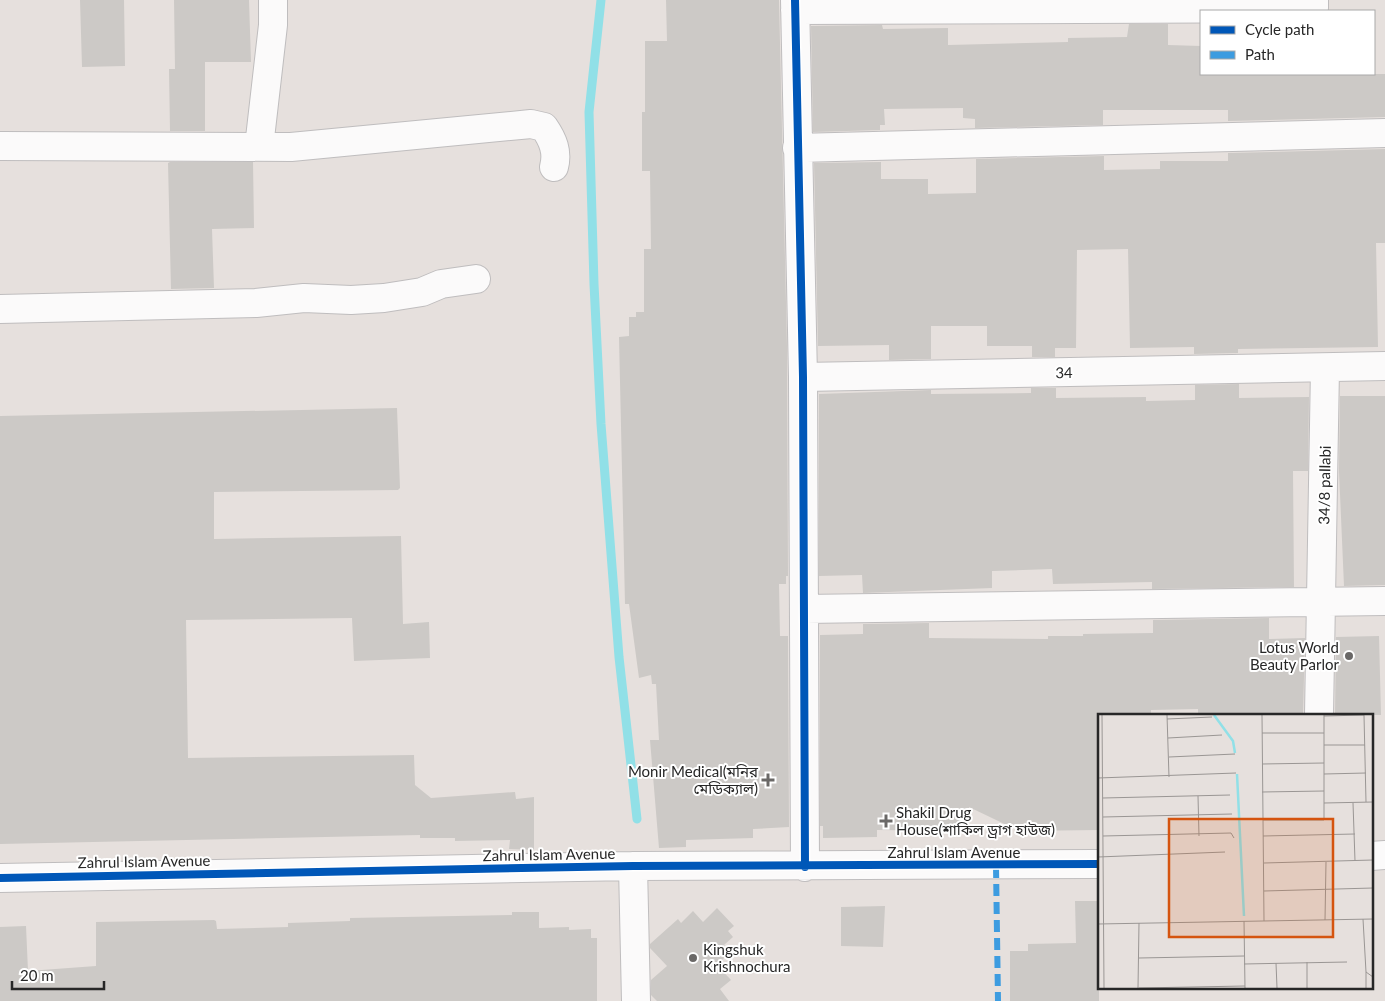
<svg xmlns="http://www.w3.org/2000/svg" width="1385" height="1001" viewBox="0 0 1385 1001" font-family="Lato,'Noto Sans Bengali',sans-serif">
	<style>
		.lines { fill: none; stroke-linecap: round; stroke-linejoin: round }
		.stream { stroke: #91e0e7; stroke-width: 9 }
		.building { fill: #ccc9c6 }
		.minor-casing { stroke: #bfbdbe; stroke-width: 30 }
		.minor { stroke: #fbfafa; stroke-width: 28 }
		.quiet { stroke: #3d9ce0; stroke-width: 6; stroke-dasharray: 12 6; stroke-linecap: butt }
		.cycleway-casing { stroke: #fff; stroke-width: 11 }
		.cycleway { stroke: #0057b8; stroke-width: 8 }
		.poi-dot { fill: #6a6867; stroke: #fff; stroke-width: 2 }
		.labels { text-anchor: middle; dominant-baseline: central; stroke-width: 4; stroke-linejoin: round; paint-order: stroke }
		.street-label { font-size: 15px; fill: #272727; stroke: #fff }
		.poi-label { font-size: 15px; fill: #272727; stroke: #fff; text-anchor: end }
		.inset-river { fill: none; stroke: #91e0e7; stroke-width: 2.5 }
		.inset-road { fill: none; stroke: #9a9694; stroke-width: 1 }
		.view { fill: #d5540f; fill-opacity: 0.15; stroke: #d5540f; stroke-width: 2.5 }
		.inset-edge { fill: none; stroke: #272727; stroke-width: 2.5 }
	</style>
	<rect width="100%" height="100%" fill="#e6e0dd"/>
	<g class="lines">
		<path class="stream" d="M601,0L589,112L594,284L601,424L619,657L637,819"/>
	</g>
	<path class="building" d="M80,0H124L125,66L82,67Z
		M174,0H249L251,62H205V131H170L169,69H175Z
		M666,0H779L787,346L788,576H786V584H779L780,636H788L789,827L753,829V838L686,840V847L659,848L650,740H659L656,684H652L651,675L639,678L629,604H625L619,337L629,336V317H636V312H644V249H651L650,171H642V112H645V41H667Z
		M1129,24H1168V45L1201,46V74H1385V117L1228,121V110H1103V125L975,128V119L963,118V108L884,109L885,125H880V130L813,132L811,26L882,25L883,29L948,28V45L1068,42V38L1127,37Z
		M1385,149V243H1376L1378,347L1238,349V353L1194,354V347L1130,348L1128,249L1077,250L1076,348H1055V357H1032V346H987V326H931V359L889,360V345L818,346L814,163L881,162V179H928V194L976,193V159L1104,156V170L1160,169V161H1228V153Z
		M170,162H253L254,228L212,229L214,288L171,289L168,163Z
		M1239,384V398L1309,397L1308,471H1293L1294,587L1152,589V582L1053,584L1052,569L992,571V588L863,593L862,575L819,576V394L931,390V394L1031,393V388H1056V398L1146,397V401L1195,400V385Z
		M1340,396H1385V585L1344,586L1339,471Z
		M397,408L400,488L398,490L214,492V539L401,536L403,624L429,622L430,658L354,661L352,618L186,620L188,758L414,755L415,785L431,798L515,792L516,799L534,797V850L509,849L510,840L455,841V838H420V835L0,844V416Z
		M1269,618V639L1305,638L1303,715H1198V709L1151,710V715H1099V830L1019,831L969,807V831L877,830V837L823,838V826H820V635L863,634V624L929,623V638L1048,639V636H1083V634L1153,633V620Z
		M1379,636L1381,715H1335L1336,637Z
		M1075,901H1099V1001H1010V951H1028V944L1076,943Z
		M885,906L883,947L841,946V907Z
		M717,908L734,926L728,931L733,937L724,945L730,952L717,965L731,980L720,989L729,1001H657L651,995V980L667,966L650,948V944L678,919L681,923L693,911L703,922Z
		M512,912H539V928L569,927V930L591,929V938H597V1001H0V927L26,926L28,971L96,966V922L214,920L216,921L217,929L288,927V923L350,921V918L512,915Z"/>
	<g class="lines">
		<defs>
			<path id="minor" d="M795,0L803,377L805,867
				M795,10L1314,8V0
				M0,146L291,147L531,124L544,127C553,140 558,152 554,167
				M259,147L273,25V0
				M797,148L1385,133
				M0,309L256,303L304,298L351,300L384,298L422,292L441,284L476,279
				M803,377L1385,366
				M804,609L1385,601
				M1319,715L1325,368
				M1371,856L1385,855
				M633,866L636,1001
				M0,878L633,866L1099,864"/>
		</defs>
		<use href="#minor" class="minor-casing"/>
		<use href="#minor" class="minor"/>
		<path class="quiet" d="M996,866L998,1001"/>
		<defs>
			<path id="cycleway" d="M795,0L803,377L805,867
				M0,878L633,866L1099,864"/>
		</defs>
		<use href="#cycleway" class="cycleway-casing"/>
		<use href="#cycleway" class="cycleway"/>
	</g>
	<g class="poi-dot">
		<circle cx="1349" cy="656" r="5"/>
		<path d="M765.5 772.5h5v5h5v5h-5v5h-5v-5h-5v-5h5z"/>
		<path d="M883.5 813.5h5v5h5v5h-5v5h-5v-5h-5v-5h5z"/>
		<circle cx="693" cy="958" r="5"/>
	</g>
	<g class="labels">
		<g class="street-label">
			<text transform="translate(1064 372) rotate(-1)">34</text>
			<text transform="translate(1324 485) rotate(-89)">34/8 pallabi</text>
			<text x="954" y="852">Zahrul Islam Avenue</text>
			<text transform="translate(549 854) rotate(-1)">Zahrul Islam Avenue</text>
			<text transform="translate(144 861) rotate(-1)">Zahrul Islam Avenue</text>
		</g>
		<g class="poi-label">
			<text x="1339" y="647">Lotus World<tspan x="1339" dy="17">Beauty Parlor</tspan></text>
			<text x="758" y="771">Monir Medical(মনির<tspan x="758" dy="17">মেডিক্যাল)</tspan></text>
			<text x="896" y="812" text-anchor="start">Shakil Drug<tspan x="896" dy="17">House(শাকিল ড্রাগ হাউজ)</tspan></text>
			<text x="703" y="949" text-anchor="start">Kingshuk<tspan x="703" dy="17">Krishnochura</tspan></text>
		</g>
	</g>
	<g transform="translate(1098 714)">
		<rect width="275" height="275" fill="#e6e0dd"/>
		<path class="inset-river" d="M116,1L135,27L137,39M139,60L146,202"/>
		<path class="inset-road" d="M4,1L6,274M69,1L71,63M164,1L166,207M226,1V89L275,88M226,2L266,1L268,88M69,5L114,3M164,19H226M70,24L124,21M226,31H267M71,43L137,40M164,50L226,49M226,60L268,59M0,64L138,59M164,78L226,77M100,82L101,122M5,84L132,81M255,89L257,147M5,103L134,100M165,106H226V89M5,122L133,119L136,124M165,122L257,120M0,143L127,138M166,149L275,146M166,177L275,174M265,205L268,258L275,263M227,206L228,148M146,207L147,274M0,210L275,205M41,244L146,242M209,248V274M178,249L179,274M146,250L249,248M268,258V274M40,274L41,209M41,274L147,272"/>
		<path class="view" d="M71,105H235V223H71Z"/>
		<rect width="275" height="275" class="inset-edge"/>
	</g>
	<rect x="1200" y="10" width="175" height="65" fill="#ffffff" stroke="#a9a9a9"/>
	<rect x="1210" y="26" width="25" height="8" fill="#0057b8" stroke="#a9a9a9"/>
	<text x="1245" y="35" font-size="15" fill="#272727">Cycle path</text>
	<rect x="1210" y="51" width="25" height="8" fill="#3d9ce0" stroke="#a9a9a9"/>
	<text x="1245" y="60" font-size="15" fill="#272727">Path</text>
	<path d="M12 981v8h92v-8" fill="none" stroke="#272727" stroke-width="2.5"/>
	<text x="20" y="981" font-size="15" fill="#272727" stroke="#ffffff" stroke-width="4" paint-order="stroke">20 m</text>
</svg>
